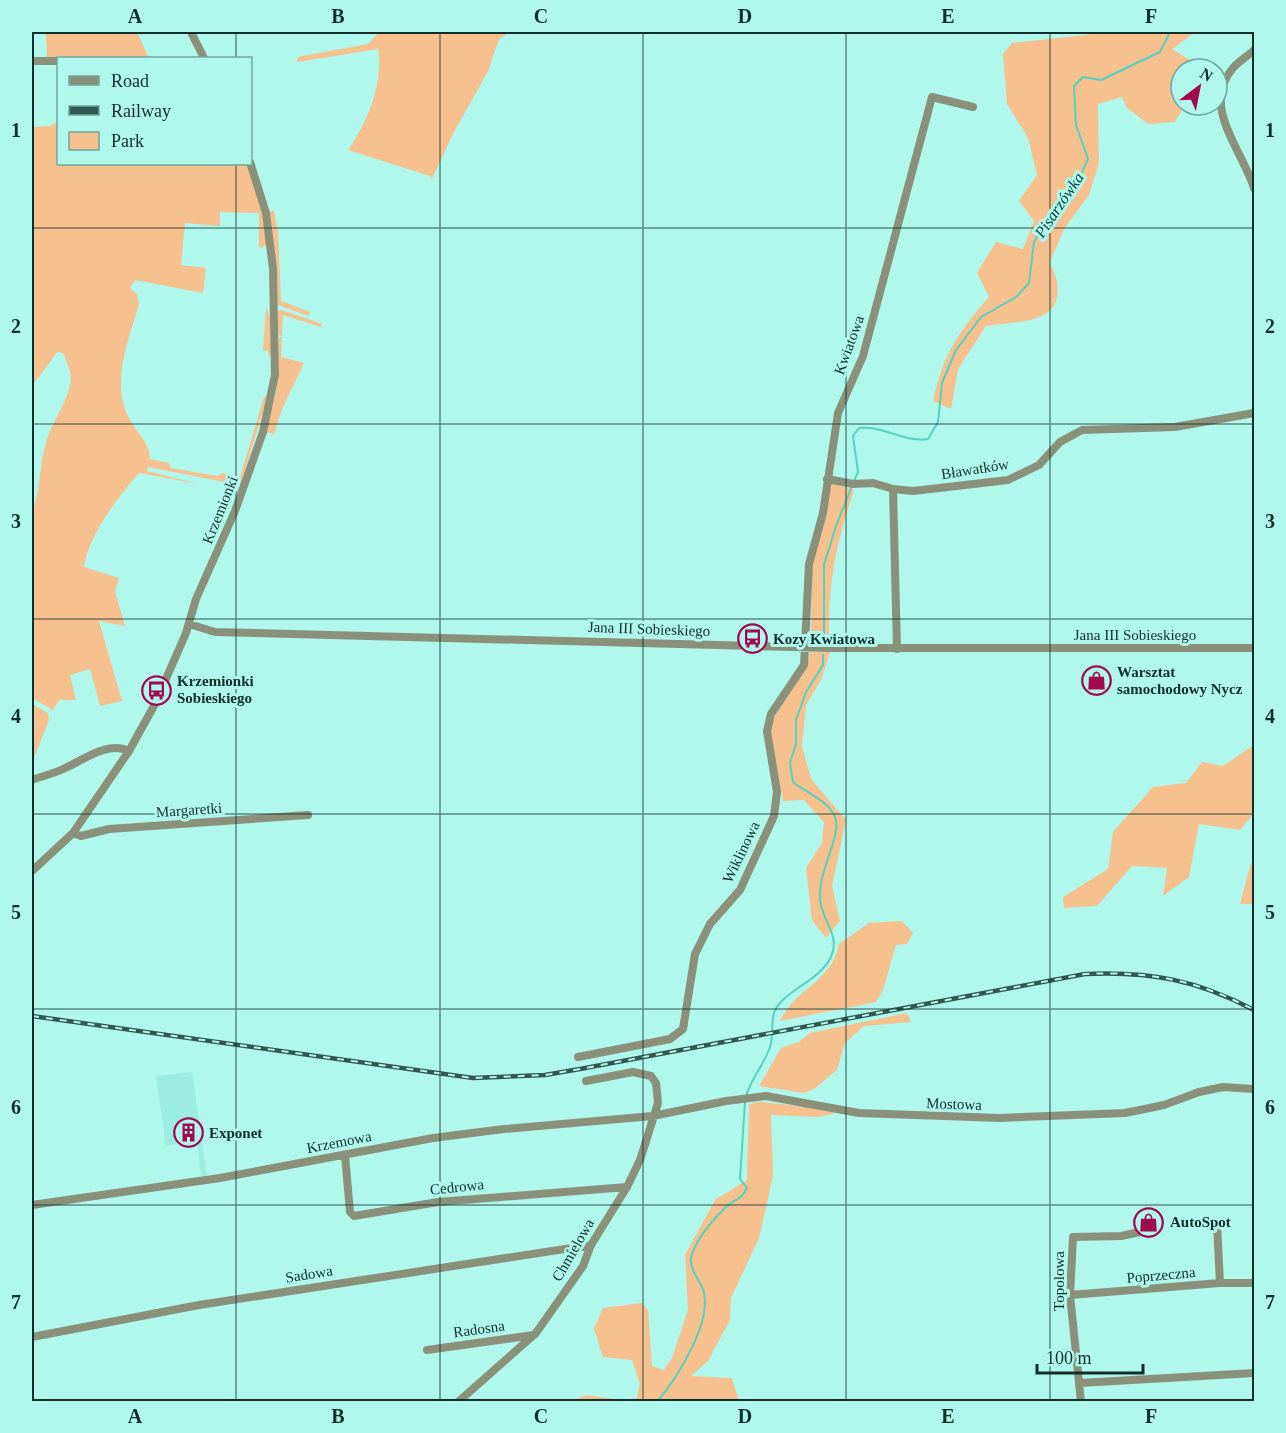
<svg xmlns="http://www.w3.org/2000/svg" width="1286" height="1433" viewBox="0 0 1286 1433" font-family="Georgia,serif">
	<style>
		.built { fill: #9bede0 }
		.green { fill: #f6c08f }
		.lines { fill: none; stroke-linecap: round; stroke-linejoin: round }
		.stream { stroke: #56d1c0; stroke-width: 2 }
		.minor { stroke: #89917b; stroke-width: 8 }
		.rail-casing { stroke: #305750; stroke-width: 4.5 }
		.rail { stroke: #b0f8ec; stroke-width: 2; stroke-dasharray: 7; stroke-linecap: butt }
		.grid { fill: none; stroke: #112f2a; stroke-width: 1.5; stroke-opacity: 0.55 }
		.labels { text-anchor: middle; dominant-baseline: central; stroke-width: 6; stroke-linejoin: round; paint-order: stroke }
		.street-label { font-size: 15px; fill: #112f2a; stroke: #b0f8ec }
		.poi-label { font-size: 15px; font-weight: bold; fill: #112f2a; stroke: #b0f8ec; text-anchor: start }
		.water-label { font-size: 16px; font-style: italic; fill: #043f38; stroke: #b0f8ec }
		.neatline { fill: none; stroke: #112f2a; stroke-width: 2 }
		.grid-label { font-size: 20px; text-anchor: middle; font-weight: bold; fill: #112f2a }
	</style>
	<rect width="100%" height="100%" fill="#b0f8ec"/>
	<path class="built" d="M192,1072L207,1176H201L197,1140L166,1146L156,1076Z"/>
	<path class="green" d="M46,32H137L149,58H47Z
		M379,32H506V35L499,39L488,71L453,134L432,179L430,176L348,150C367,123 384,83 378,49L297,62L298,57L368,44Z
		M1097,32H1195L1172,49L1196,64L1195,69H1181V105H1185L1175,122L1148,124L1126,107L1122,97L1098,104L1099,163L1089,195L1064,229L1050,262C1052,269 1057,277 1057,284C1063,326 1014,321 986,326L958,369L951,409L933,401C944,353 957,334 989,297L977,273L996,242L1023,249L1034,221L1019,201L1037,175L1028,138L1007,104L1003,54L1012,43L1086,35Z
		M58,122V164H247L262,210L267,244L262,248L259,247V213L220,212V226L185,223L181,265L206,268L203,293L135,280L130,288L137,294L139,304C129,340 110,382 129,418C136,432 150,443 150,459L169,463L170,468L217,476L222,473L240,477L264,397L268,395L241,483L235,484L148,467L147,471L199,484L139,473C118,497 88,536 84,567L119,578L115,592L125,626L99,621L122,701L100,706L90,669L70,675L76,700H59L53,710L32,698V515C40,492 39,469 45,446C50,424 66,406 70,385C73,374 67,364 64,354L58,351L32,386V127L50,126Z
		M274,210L278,233L281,301L310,312L309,316L278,305L270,212Z
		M266,308L270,317L271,356L269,357L268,351L263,350Z
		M281,310L322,324L321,327L283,315L282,336L279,335L277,311Z
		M279,337H282L281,357L304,363L282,409L274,434L266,432L276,393Z
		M831,483L854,490C835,547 828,583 829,643L811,641L812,565Z
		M810,652H830L821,680L806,705L802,746L811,779L846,820L832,886L840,921L826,938L812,920L806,868L822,843L824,822L804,800L783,801C780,782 770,748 771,731C772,709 804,681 810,652Z
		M32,704L48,713L49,720L34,758L32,776Z
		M1251,747L1254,748V813L1240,830L1199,824L1189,877L1163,896L1167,868L1132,866L1097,906L1064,908L1063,897L1108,869L1113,832L1153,787L1186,783L1202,762L1223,766Z
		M1254,859V904H1240L1250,866Z
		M902,921L913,933L907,944L896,945L883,990L876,1002L780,1021C796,987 831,983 839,944L869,923Z
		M907,1013L911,1022L864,1026L845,1043L837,1070L814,1089L804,1093L759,1086L781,1048L799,1042L810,1033Z
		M759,1102L802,1106L836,1113L819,1117L771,1115L773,1176L759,1238L731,1298L730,1320L708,1361L691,1376L732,1378L739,1401H636L640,1384L632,1360L603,1357L594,1329L603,1308L642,1303L648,1310L652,1366L664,1370L672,1358L688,1310L685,1255L715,1200L747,1180L749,1104Z
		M586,1395L629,1401H572Z"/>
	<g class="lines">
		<path class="stream" d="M854,481L858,472L853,436L859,428C883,425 904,443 928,439L938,422L942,383L956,350L981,317L1016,297L1029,283L1034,242L1048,216L1077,183L1088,159L1076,125L1074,86L1083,77L1101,80L1160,52L1170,32
			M824,640V565L836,526L852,486
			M746,1096C751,1078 764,1065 770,1047C775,1032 768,1016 780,1003C795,986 820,979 831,957C840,937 825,924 821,905C814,875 843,837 835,817C828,800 806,793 793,782L790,763L796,744V720L806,692L823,665V655
			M657,1402C677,1378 711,1324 704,1293C701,1280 687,1269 692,1254C698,1237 714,1218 727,1206C736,1199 742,1199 747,1188L740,1179L745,1102"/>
		<path class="minor" d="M191,32L204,58
			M1254,50C1248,56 1239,61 1233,68C1200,106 1243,151 1254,188
			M32,61H58
			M827,479L853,484L873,483L893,489L913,491L1008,480L1039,465L1060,442L1082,430L1175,427L1254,413
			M893,489L897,649
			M189,624L215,632L831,648H1254
			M32,780C42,776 53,774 63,769C82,761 108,740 129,751
			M73,833L81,836L109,829L308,815
			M32,871L73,833L129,751L155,704L186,633L196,599L235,511L263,432L275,375L273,269L266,213L250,162
			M578,1057L670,1039L683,1029L695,954L710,924L740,890L774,816L777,792L767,731L771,714L804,665L809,564L823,513L838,413L863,356L932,97L973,107
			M345,1155L350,1212L354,1216L438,1202L627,1187
			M32,1205L220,1178L433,1138L504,1129L653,1116L726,1101L766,1096L859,1113L1000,1118L1125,1113L1164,1105L1199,1092L1223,1087L1254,1089
			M1217,1224L1220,1283
			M1070,1295L1220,1283H1254
			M32,1337L199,1305L591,1245
			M427,1350L534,1335
			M1080,1383L1254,1373
			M458,1402L536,1333L583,1266L591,1245L627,1187L640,1160L658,1103L656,1083L651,1076L633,1072L586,1081
			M1081,1402L1070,1295L1073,1237L1121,1236L1149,1230"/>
		<defs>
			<path id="rail" d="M32,1016L473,1078L545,1075L580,1069L1085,974C1150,971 1197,980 1254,1010"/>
		</defs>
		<use href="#rail" class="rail-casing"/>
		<use href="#rail" class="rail"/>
	</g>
	<path class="grid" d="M236,32V58M440,32V1402M643,32V1402M846,32V1402M1050,32V1402M236,164V1402M32,228H1254M32,424H1254M32,619H1254M32,814H1254M32,1009H1254M32,1205H1254"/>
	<defs>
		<symbol id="bus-ring" viewBox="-11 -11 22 22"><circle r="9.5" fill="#b0f8ec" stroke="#a10b4e" stroke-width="1.5"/><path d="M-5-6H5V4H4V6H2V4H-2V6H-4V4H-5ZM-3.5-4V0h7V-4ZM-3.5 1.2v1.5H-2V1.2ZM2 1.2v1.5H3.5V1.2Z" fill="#a10b4e"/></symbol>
		<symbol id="shop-ring" viewBox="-11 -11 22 22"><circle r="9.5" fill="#b0f8ec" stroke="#a10b4e" stroke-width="1.5"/><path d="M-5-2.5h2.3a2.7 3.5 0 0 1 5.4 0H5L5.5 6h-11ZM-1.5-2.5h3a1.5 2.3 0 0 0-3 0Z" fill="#a10b4e"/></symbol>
		<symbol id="building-ring" viewBox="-11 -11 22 22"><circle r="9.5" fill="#b0f8ec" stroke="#a10b4e" stroke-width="1.5"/><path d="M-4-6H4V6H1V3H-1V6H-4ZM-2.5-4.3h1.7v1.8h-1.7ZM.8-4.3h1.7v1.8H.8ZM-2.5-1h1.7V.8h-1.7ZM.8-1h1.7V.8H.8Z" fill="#a10b4e"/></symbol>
	</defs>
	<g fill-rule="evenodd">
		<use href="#bus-ring" x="736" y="622" width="33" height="33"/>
		<use href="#shop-ring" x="1080" y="664" width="33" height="33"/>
		<use href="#bus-ring" x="140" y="674" width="33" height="33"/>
		<use href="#building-ring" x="172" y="1116" width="33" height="33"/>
		<use href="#shop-ring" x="1132" y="1206" width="33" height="33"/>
	</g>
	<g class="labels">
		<g class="street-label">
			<text transform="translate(849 345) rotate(-70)">Kwiatowa</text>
			<text transform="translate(975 469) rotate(-9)">Bławatków</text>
			<text transform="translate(220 510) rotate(-68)">Krzemionki</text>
			<text transform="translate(649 629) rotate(2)">Jana III Sobieskiego</text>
			<text x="1135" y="635">Jana III Sobieskiego</text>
			<text transform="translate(189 810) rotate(-4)">Margaretki</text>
			<text transform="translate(741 852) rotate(-64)">Wiklinowa</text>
			<text transform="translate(954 1104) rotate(2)">Mostowa</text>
			<text transform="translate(339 1142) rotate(-11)">Krzemowa</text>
			<text transform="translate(457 1187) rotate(-6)">Cedrowa</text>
			<text transform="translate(573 1250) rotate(-60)">Chmielowa</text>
			<text transform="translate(309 1274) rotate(-9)">Sadowa</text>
			<text transform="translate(1161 1275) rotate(-5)">Poprzeczna</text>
			<text transform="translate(1059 1281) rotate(-90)">Topolowa</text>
			<text transform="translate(479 1329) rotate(-8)">Radosna</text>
		</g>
		<g class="poi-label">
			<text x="773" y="639">Kozy Kwiatowa</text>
			<text x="1117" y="672">Warsztat<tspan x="1117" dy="17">samochodowy Nycz</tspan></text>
			<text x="177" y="681">Krzemionki<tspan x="177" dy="17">Sobieskiego</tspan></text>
			<text x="209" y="1133">Exponet</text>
			<text x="1170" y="1222">AutoSpot</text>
		</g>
		<g class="water-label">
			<text transform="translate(1059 205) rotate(-56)">Pisarzówka</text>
		</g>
	</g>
	<rect width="1286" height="1433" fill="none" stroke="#b0f8ec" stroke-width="66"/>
	<rect x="57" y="57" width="195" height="108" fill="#b0f8ec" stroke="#70a89e" stroke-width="1.5"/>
	<rect x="69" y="76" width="30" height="9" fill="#89917b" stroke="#70a89e" stroke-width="1.5"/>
	<text x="111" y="87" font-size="18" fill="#112f2a">Road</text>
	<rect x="69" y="106" width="30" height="9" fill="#305750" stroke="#70a89e" stroke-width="1.5"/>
	<text x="111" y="117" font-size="18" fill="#112f2a">Railway</text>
	<rect x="69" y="132" width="30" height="18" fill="#f6c08f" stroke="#70a89e" stroke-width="1.5"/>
	<text x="111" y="147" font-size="18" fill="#112f2a">Park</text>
	<g transform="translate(1199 87) rotate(32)"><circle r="28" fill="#b0f8ec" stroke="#70a89e" stroke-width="1.5"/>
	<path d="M0-4.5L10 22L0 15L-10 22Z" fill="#a10b4e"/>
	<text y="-9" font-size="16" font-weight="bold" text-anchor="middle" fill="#112f2a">N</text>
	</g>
	<path d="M1037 1364v9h106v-9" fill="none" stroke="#112f2a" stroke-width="3"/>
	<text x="1046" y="1364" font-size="18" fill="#112f2a" stroke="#b0f8ec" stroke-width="4.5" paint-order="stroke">100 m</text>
	<rect x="33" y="33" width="1220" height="1367" class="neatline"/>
	<g class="grid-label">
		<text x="135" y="23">A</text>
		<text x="338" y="23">B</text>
		<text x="541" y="23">C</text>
		<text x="745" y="23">D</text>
		<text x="948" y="23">E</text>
		<text x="1151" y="23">F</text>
		<text x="16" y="137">1</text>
		<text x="1270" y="137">1</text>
		<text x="16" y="333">2</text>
		<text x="1270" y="333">2</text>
		<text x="16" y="528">3</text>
		<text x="1270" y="528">3</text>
		<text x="16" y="723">4</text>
		<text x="1270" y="723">4</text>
		<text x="16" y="919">5</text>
		<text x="1270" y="919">5</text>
		<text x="16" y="1114">6</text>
		<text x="1270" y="1114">6</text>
		<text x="16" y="1309">7</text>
		<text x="1270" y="1309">7</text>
		<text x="135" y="1423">A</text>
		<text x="338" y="1423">B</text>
		<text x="541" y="1423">C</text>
		<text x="745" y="1423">D</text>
		<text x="948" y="1423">E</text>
		<text x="1151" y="1423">F</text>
	</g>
</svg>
